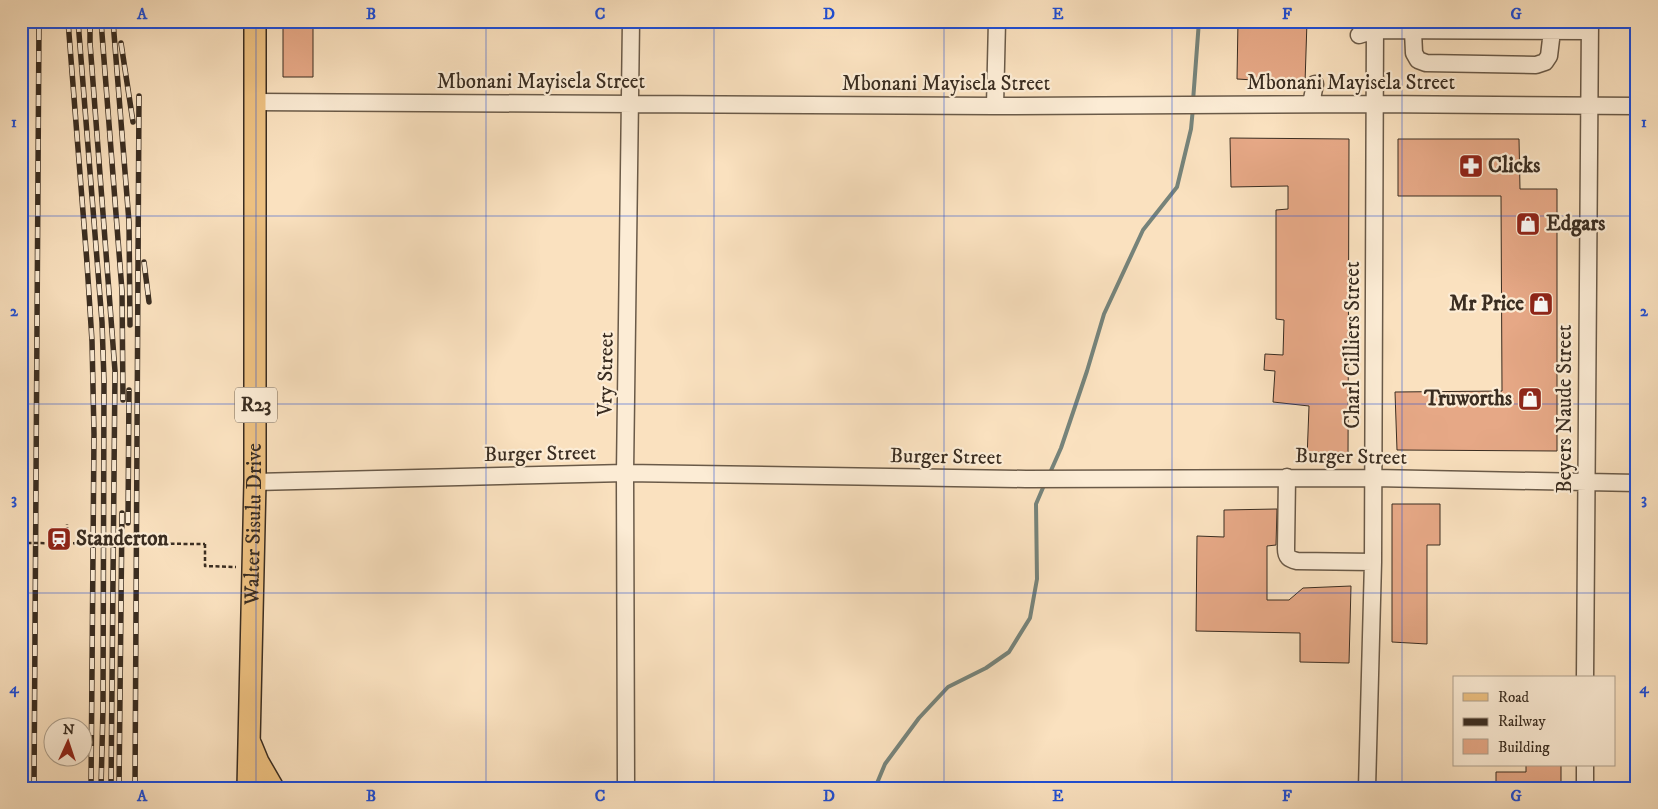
<svg xmlns="http://www.w3.org/2000/svg" width="1658" height="809" viewBox="0 0 1658 809" font-family="'IM FELL DW Pica',serif">
	<style>
		.lines { fill: none; stroke-linecap: round; stroke-linejoin: round }
		.stream { stroke: #76837a; stroke-width: 4 }
		.building { fill: #e6a886; stroke: #3a2d21 }
		.minor-casing { stroke: #6a5a48; stroke-width: 19 }
		.major-casing { stroke: #3a2d21; stroke-width: 24 }
		.path { stroke: #3a2d21; stroke-width: 2.5; stroke-dasharray: 4 2.5; stroke-linecap: butt }
		.minor { stroke: #fcecd5; stroke-width: 16 }
		.major { stroke: #edc080; stroke-width: 21 }
		.rail-casing { stroke: #3a2d21; stroke-width: 5.5 }
		.rail { stroke: #fcecd5; stroke-width: 4; stroke-dasharray: 11; stroke-linecap: butt }
		.path-bridge { stroke: #3a2d21; stroke-width: 2.5; stroke-dasharray: 4 2.5; stroke-linecap: butt }
		.grid { fill: none; stroke: #1d4ed8; stroke-width: 1; stroke-opacity: 0.55 }
		.labels { text-anchor: middle; dominant-baseline: central; stroke-width: 4.5; stroke-linejoin: round; paint-order: stroke }
		.shield { fill: #fcecd5; stroke: #746657; stroke-width: 1 }
		.shield-label { font-size: 20px; font-weight: bold; fill: #3a2d21 }
		.street-label { font-size: 21px; fill: #3a2d21; stroke: #fcecd5 }
		.poi-label { font-size: 21px; font-weight: bold; fill: #3a2d21; stroke: #fcecd5; text-anchor: start }
		.neatline { fill: none; stroke: #1d4ed8; stroke-width: 2 }
		.grid-label { font-size: 16px; text-anchor: middle; font-weight: bold; fill: #1d4ed8 }
	</style>
	<rect width="100%" height="100%" fill="#fae1bf"/>
	<filter id="stains"><feTurbulence type="fractalNoise" baseFrequency=".004" numOctaves="4"/><feColorMatrix values="0 0 0 0 .2 0 0 0 0 .09 0 0 0 0 .02 0 0 0 .5 -.17"/></filter>
	<radialGradient id="worn" r=".72"><stop offset=".6" stop-color="#630" stop-opacity="0"/><stop offset="1" stop-color="#630" stop-opacity=".3"/></radialGradient>
	<g class="lines">
		<path class="stream" d="M1193,101L1199,21
			M1049,475L1061,448L1087,371L1104,314L1143,230L1177,187L1191,129L1193,108
			M875,788L885,764L919,718L948,687L986,668L1009,652L1030,618L1037,579L1036,504L1045,483"/>
	</g>
	<path class="building" d="M283,21H313V77H283Z
		M1238,21H1307L1305,83L1237,79Z
		M1230,138L1349,139L1348,460L1307,459L1309,406L1273,402L1275,371L1264,370L1265,354L1283,355L1284,320L1276,319V210L1288,209V186L1231,187Z
		M1398,139H1519L1520,189H1557V451L1397,450L1395,392L1502,391L1501,196H1398Z
		M1392,504H1440V545H1427V644L1392,642Z
		M1277,509L1276,545L1267,546V600H1289L1303,588L1351,586L1349,663L1300,662V633L1196,631L1197,536L1224,537V510Z
		M1526,765H1561V788H1496V772H1526Z"/>
	<g class="lines">
		<defs>
			<path id="minor" d="M1413,31L1414,53L1418,60L1426,63L1536,65L1545,62L1549,56L1552,31
				M1359,35L1375,30L1590,31
				M255,102L995,106L1374,104L1637,106
				M1311,104L1315,84
				M995,106L997,21
				M1287,477L1286,549C1286,557 1289,559 1297,561L1373,562
				M255,482L625,473L1026,479L1374,478L1637,483
				M1585,678L1590,21
				M626,788L625,473L631,21
				M1367,788L1373,562L1375,21
				M1585,788V765"/>
			<g id="major">
				<path d="M251,745L258,762L273,788"/>
				<path id="s1" d="M248,788L255,482V21"/>
			</g>
		</defs>
		<use href="#minor" class="minor-casing"/>
		<use href="#major" class="major-casing"/>
		<path class="path" d="M67,544V524
			M205,544V566L236,567"/>
		<use href="#minor" class="minor"/>
		<use href="#major" class="major"/>
		<defs>
			<path id="rail" d="M68,21L87,263L92,341L94,434L91,788
				M78,21L102,322L104,381L103,708L101,788
				M90,21V43L115,371L111,788
				M101,21L122,291L123,400
				M113,21L129,222L130,325
				M121,43L133,122
				M144,262L149,302
				M128,523L129,390
				M34,788L39,21
				M119,788L122,513
				M135,788L139,96"/>
		</defs>
		<use href="#rail" class="rail-casing"/>
		<use href="#rail" class="rail"/>
		<path class="path-bridge" d="M21,543L205,544"/>
	</g>
	<path class="grid" d="M256,21V788M486,21V788M714,21V788M944,21V788M1172,21V788M1402,21V788M21,216H1637M21,404H1637M21,593H1637"/>
	<defs>
		<symbol id="pharmacy-square" viewBox="-11 -11 22 22"><rect x="-9" y="-9" width="18" height="18" rx="4" fill="#8f2418" stroke="#fcecd5"/><path d="M-2-6h4v4h4v4h-4v4h-4v-4h-4v-4h4Z" fill="#fff"/></symbol>
		<symbol id="shop-square" viewBox="-11 -11 22 22"><rect x="-9" y="-9" width="18" height="18" rx="4" fill="#8f2418" stroke="#fcecd5"/><path d="M-5-2.5h2.3a2.7 3.5 0 0 1 5.4 0H5L5.5 6h-11ZM-1.5-2.5h3a1.5 2.3 0 0 0-3 0Z" fill="#fff"/></symbol>
		<symbol id="station-square" viewBox="-11 -11 22 22"><rect x="-9" y="-9" width="18" height="18" rx="4" fill="#8f2418" stroke="#fcecd5"/><path d="M-3-6H3Q5-6 5-4V2Q5 4 3 4L4.5 6H3L1.5 4h-3L-3 6H-4.5L-3 4Q-5 4-5 2V-4Q-5-6-3-6ZM-3.5-4v3h7v-3ZM-3.5 1v1.5H-2V1ZM2 1v1.5H3.5V1Z" fill="#fff"/></symbol>
	</defs>
	<g fill-rule="evenodd">
		<use href="#pharmacy-square" x="1457" y="152" width="28" height="28"/>
		<use href="#shop-square" x="1514" y="210" width="28" height="28"/>
		<use href="#shop-square" x="1527" y="290" width="28" height="28"/>
		<use href="#shop-square" x="1516" y="385" width="28" height="28"/>
		<use href="#station-square" x="45" y="525" width="28" height="28"/>
	</g>
	<g class="labels">
		<rect class="shield" x="235" y="387.5" width="42" height="35" rx="4"/>
		<g class="shield-label">
			<text x="256" y="405">R23</text>
		</g>
		<g class="street-label">
			<text x="541" y="82">Mbonani Mayisela Street</text>
			<text x="1351" y="83">Mbonani Mayisela Street</text>
			<text x="946" y="84">Mbonani Mayisela Street</text>
			<text transform="translate(1353 345) rotate(-90)">Charl Cilliers Street</text>
			<text transform="translate(606 374) rotate(-89)">Vry Street</text>
			<text transform="translate(1565 409) rotate(-90)">Beyers Naude Street</text>
			<text transform="translate(540 454) rotate(-1)">Burger Street</text>
			<text transform="translate(946 457) rotate(1)">Burger Street</text>
			<text transform="translate(1351 457) rotate(1)">Burger Street</text>
			<text stroke="none"><textPath href="#s1" startOffset="264">Walter Sisulu Drive</textPath></text>
		</g>
		<g class="poi-label">
			<text x="1488" y="166">Clicks</text>
			<text x="1546" y="224">Edgars</text>
			<text x="1524" y="304" text-anchor="end">Mr Price</text>
			<text x="1512" y="399" text-anchor="end">Truworths</text>
			<text x="76" y="539">Standerton</text>
		</g>
	</g>
	<rect width="1658" height="809" fill="none" stroke="#fae1bf" stroke-width="55"/>
	<rect x="1453" y="676" width="162" height="90" fill="#fcecd5" stroke="#aea08d"/>
	<rect x="1463" y="693" width="25" height="8" fill="#edc080" stroke="#aea08d"/>
	<text x="1498" y="702" font-size="15" fill="#3a2d21">Road</text>
	<rect x="1463" y="718" width="25" height="8" fill="#3a2d21" stroke="#aea08d"/>
	<text x="1498" y="726" font-size="15" fill="#3a2d21">Railway</text>
	<rect x="1463" y="739" width="25" height="15" fill="#e6a886" stroke="#aea08d"/>
	<text x="1498" y="752" font-size="15" fill="#3a2d21">Building</text>
	<g transform="translate(68 742) rotate(3)"><circle r="24" fill="#fcecd5" stroke="#aea08d"/>
	<path d="M0-4L9 19L0 12L-9 19Z" fill="#8f2418"/>
	<text y="-8" font-size="14" font-weight="bold" text-anchor="middle" fill="#3a2d21">N</text>
	</g>
	<rect x="28" y="28" width="1602" height="754" class="neatline"/>
	<g class="grid-label">
		<text x="142" y="19">A</text>
		<text x="371" y="19">B</text>
		<text x="600" y="19">C</text>
		<text x="829" y="19">D</text>
		<text x="1058" y="19">E</text>
		<text x="1287" y="19">F</text>
		<text x="1516" y="19">G</text>
		<text x="14" y="127">1</text>
		<text x="1644" y="127">1</text>
		<text x="14" y="316">2</text>
		<text x="1644" y="316">2</text>
		<text x="14" y="504">3</text>
		<text x="1644" y="504">3</text>
		<text x="14" y="693">4</text>
		<text x="1644" y="693">4</text>
		<text x="142" y="801">A</text>
		<text x="371" y="801">B</text>
		<text x="600" y="801">C</text>
		<text x="829" y="801">D</text>
		<text x="1058" y="801">E</text>
		<text x="1287" y="801">F</text>
		<text x="1516" y="801">G</text>
	</g>
	<rect width="100%" height="100%" filter="url(#stains)"/>
	<rect width="100%" height="100%" fill="url(#worn)"/>
</svg>
